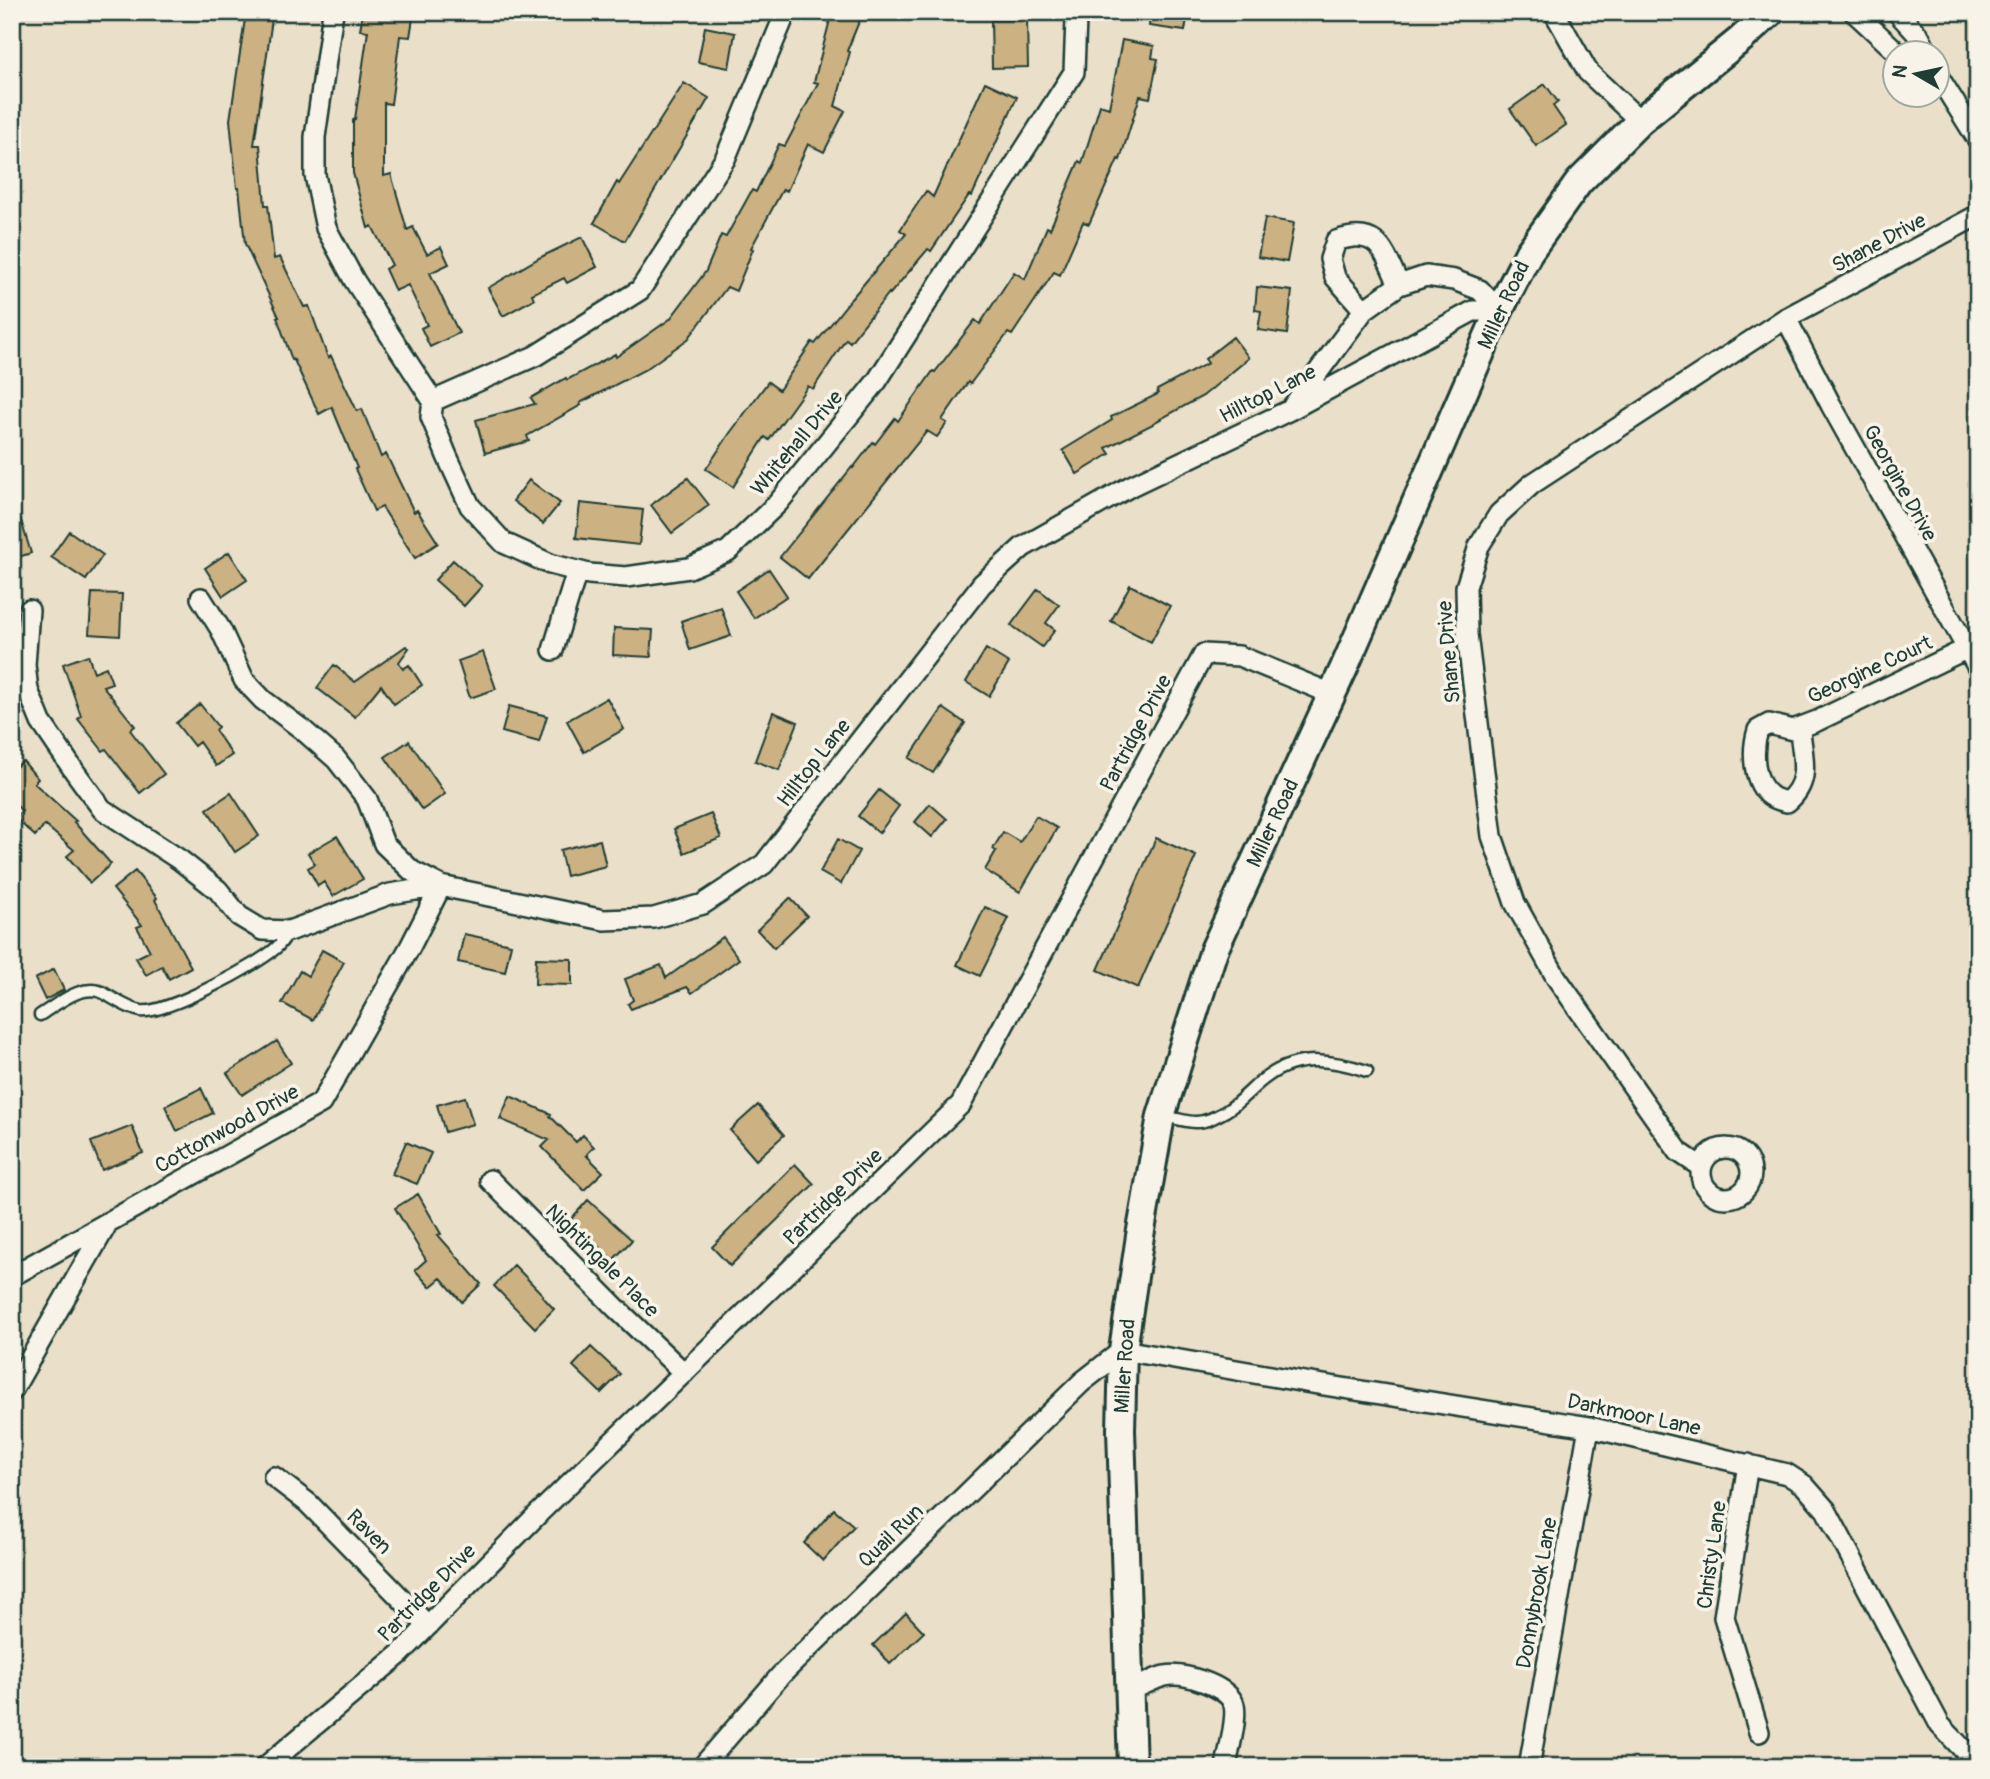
<svg xmlns="http://www.w3.org/2000/svg" width="1990" height="1779" viewBox="0 0 1990 1779" font-family="Pangolin,sans-serif">
	<style>
		.building { fill: #ccb182; stroke: #1f3d34; stroke-width: 2 }
		.lines { fill: none; stroke-linecap: round; stroke-linejoin: round }
		.lane-casing { stroke: #1f3d34; stroke-width: 15 }
		.street-casing { stroke: #1f3d34; stroke-width: 24 }
		.secondary-casing { stroke: #1f3d34; stroke-width: 32 }
		.lane { stroke: #f7f3e8; stroke-width: 10 }
		.street { stroke: #f7f3e8; stroke-width: 19 }
		.secondary { stroke: #f7f3e8; stroke-width: 26 }
		.labels { text-anchor: middle; dominant-baseline: central; stroke-width: 7; stroke-linejoin: round; paint-order: stroke }
		.street-label { font-size: 21px; fill: #1f3d34; stroke: #f7f3e8 }
	</style>
	<rect width="100%" height="100%" fill="#eadfc9"/>
	<filter id="ink" filterUnits="userSpaceOnUse"><feTurbulence type="fractalNoise" baseFrequency=".0143" numOctaves="2"/><feDisplacementMap in="SourceGraphic" scale="14" xChannelSelector="R" yChannelSelector="G"/><feConvolveMatrix kernelMatrix="1 2 1 2 8 2 1 2 1" color-interpolation-filters="sRGB"/></filter>
	<g filter="url(#ink)">
		<path class="building" d="M246,12H273L254,145H260L265,205H268L274,259L280,257L304,307L309,306L328,358L331,356L357,411L362,409L381,457L386,454L414,512L417,510L438,543L415,558L382,507L374,511L355,469L357,468L332,407L319,414L294,360H292L277,317H279L245,244L239,188H237L230,120Z
			M363,12H414L410,37L400,36L391,104L384,103V176L391,174L407,230L413,227L427,254L441,247L449,264L430,273L459,333L430,347L421,328L427,325L408,285L395,291L385,269L392,265L372,226L368,228L353,173V120L355,119L368,31L360,30Z
			M832,12H863L847,51L850,52L835,106L845,111L824,152L808,144L787,191L783,189L751,248L753,249L736,291L727,287L688,339L646,369L580,403L581,405L527,436L529,441L485,453L476,420L535,404L531,398L566,378L567,380L615,354L616,357L670,319L706,271L721,235L726,237L752,190L756,192L779,144L785,146L818,83L814,82Z
			M1150,12H1188L1185,31L1149,26Z
			M1027,19L1028,67L992,68L991,20Z
			M705,27L735,33L729,68L698,62Z
			M1122,40L1154,46L1152,58L1158,59L1150,98L1140,96L1120,160L1118,159L1089,224L1083,222L1060,275L1054,272L1012,335L1008,333L976,376L970,384L968,382L942,420L947,423L937,437L927,431L808,579L780,557L852,467L853,468L873,442L875,444L895,418L898,421L933,371L935,372L975,320L980,324L1014,272L1025,279L1047,227L1050,229L1079,161L1082,163L1100,105L1109,108Z
			M985,82L1017,97L972,196L969,195L931,251L928,249L890,294L889,293L850,342L846,339L813,389L808,386L769,440L765,437L733,487L706,469L730,433L768,382L779,390L812,342L815,344L851,299L906,234L900,230L926,191L933,197Z
			M684,83L709,98L625,241L594,223L617,182L619,184Z
			M1545,84L1558,102L1553,106L1566,125L1536,146L1510,109Z
			M1265,218L1294,223L1287,262L1258,257Z
			M582,237L597,267L567,283L564,278L532,294L534,299L503,316L488,288L539,258Z
			M1257,287L1292,291L1287,334L1258,330L1261,311L1255,310Z
			M1233,337L1249,358L1203,396L1153,423V424L1106,448L1110,454L1077,474L1063,450L1112,420L1111,417L1158,394L1157,390L1208,363L1205,359Z
			M688,478L709,505L672,533L651,505Z
			M529,480L560,503L543,524L513,501Z
			M580,503L643,510L639,545L576,538Z
			M12,504H16L31,553L12,559Z
			M69,531L103,555L86,580L51,557Z
			M229,552L247,580L223,596L205,568Z
			M453,560L482,586L464,606L435,580Z
			M769,569L787,596L754,618L736,591Z
			M1130,585L1170,606L1151,642L1111,621Z
			M1038,589L1059,605L1046,623L1055,630L1042,647L1011,625Z
			M92,593L122,594L120,636L89,634Z
			M721,607L731,636L690,650L681,621Z
			M614,628L653,630L651,657L613,655Z
			M406,646L409,648L399,662L403,669L409,665L422,685L394,704L381,685L355,717L317,688L334,665L355,682Z
			M986,649L1009,663L989,696L966,682Z
			M483,652L496,689L470,698L458,661Z
			M88,655L94,672L106,667L112,683L103,686L135,726L130,730L164,774L140,793L106,749L103,751L78,719L81,716L63,664Z
			M607,698L624,729L584,752L567,721Z
			M200,704L218,727L215,730L232,755L216,766L199,742L194,746L176,723Z
			M509,706L547,716L539,742L502,732Z
			M943,708L965,723L933,773L909,758Z
			M773,712L798,722L779,770L755,761Z
			M409,741L445,794L422,810L385,757Z
			M23,761L38,779L34,783L76,821L74,822L111,864L90,883L67,856L74,850L45,825L35,836L15,818L22,811L12,801V770Z
			M879,790L899,806L879,833L858,816Z
			M231,793L259,836L235,852L207,809Z
			M930,804L947,819L932,837L915,822Z
			M711,814L721,838L684,853L674,829Z
			M1036,816L1057,828L1020,892L985,870L996,851L993,849L1003,832L1020,842Z
			M337,836L363,879L333,896L324,882L318,886L308,868L315,864L308,853Z
			M1156,838L1196,856L1138,988L1098,970Z
			M838,839L859,851L841,884L820,872Z
			M600,840L606,866L566,876L560,850Z
			M135,871L157,898L155,900L191,967L169,979L162,966L146,975L136,958L150,951L137,927L142,925L113,889Z
			M790,898L807,916L774,948L757,930Z
			M985,907L1009,918L980,976L957,965Z
			M464,934L511,944L505,972L458,962Z
			M723,937L739,959L692,993L687,987L631,1009L628,1004L633,1000L625,979L661,965L666,978Z
			M322,950L344,962L313,1020L282,1003L300,971L308,976Z
			M536,958L572,959V985L535,984Z
			M54,969L64,990L45,1000L35,979Z
			M277,1041L291,1063L242,1095L227,1073Z
			M201,1088L213,1113L177,1131L165,1106Z
			M510,1096L551,1114L550,1116L576,1142L583,1135L594,1147L587,1154L589,1156L586,1155L603,1172L584,1190L542,1147L549,1140L500,1119Z
			M465,1097L473,1124L445,1132L437,1105Z
			M758,1105L784,1135L756,1160L730,1130Z
			M132,1126L143,1153L102,1170L91,1142Z
			M406,1142L431,1153L417,1184L392,1174Z
			M795,1164L814,1184L730,1266L712,1247Z
			M418,1194L441,1234L438,1235L481,1284L462,1302L441,1278L430,1287L415,1270L426,1260L395,1208Z
			M588,1200L632,1240L613,1260L570,1220Z
			M514,1265L543,1295L542,1296L554,1309L535,1328L494,1286Z
			M591,1347L620,1374L601,1393L573,1366Z
			M834,1509L854,1526L823,1561L804,1543Z
			M906,1613L924,1632L890,1664L873,1645Z"/>
		<g class="lines">
			<defs>
				<path id="lane" d="M40,1015C59,1003 86,980 107,995C117,1001 129,1009 141,1011C166,1014 256,966 276,948C281,944 285,937 289,931
					M1164,1116C1174,1118 1186,1122 1196,1122C1207,1122 1217,1116 1226,1111C1242,1101 1253,1086 1268,1076C1300,1054 1333,1060 1367,1071"/>
				<path id="street" d="M333,12L315,137V175L326,228L354,280L433,401L431,417L447,456L470,506L504,543L550,564L589,574L626,577L689,568L728,551L778,503L877,381L1074,72L1076,19L1074,12
					M1554,12L1588,72L1640,121
					M1854,12L1897,52
					M1897,12L1919,36L1927,52
					M1938,76L1978,140
					M1364,310L1335,277L1330,259L1336,241C1379,226 1384,252 1399,285
					M1786,318L1831,405L1978,668
					M433,401L535,356L640,290L725,159L786,12
					M1293,406L1364,310L1399,285L1426,276L1454,280L1480,290L1499,311
					M201,598L221,630L244,680L263,700L303,730L336,759L367,799L384,844L412,871L441,886L604,920L654,918L703,904L764,864L982,584L1023,547L1131,486L1290,410L1473,311H1499
					M29,610L25,665L28,690L41,722L75,772L102,809L180,860L218,890L239,916L262,930L289,931L390,894L441,886
					M553,650L577,571
					M1793,730L1800,732C1803,760 1811,782 1787,802C1782,801 1775,799 1771,796C1752,783 1752,749 1758,730L1769,724L1793,730L1817,721L1966,649
					M1701 1173a25 25 0 1 1 50 0a25 25 0 1 1-50 0Z
					M1701,1167L1679,1152L1556,977L1515,903L1492,836L1467,634L1466,587L1479,546L1499,514L1532,484L1786,318L1978,215
					M490,1180L617,1309L684,1373
					M12,1276L321,1103L410,947L441,886
					M12,1391L107,1224
					M1748,1464L1724,1617L1759,1732
					M274,1477L308,1503L428,1626
					M1130,1690C1140,1687 1157,1677 1165,1676C1183,1672 1224,1685 1233,1702C1239,1715 1228,1752 1226,1767
					M265,1767L400,1654L539,1513L961,1104L1204,654L1239,656L1332,694
					M702,1767L781,1675L1082,1382L1123,1350L1305,1382L1589,1427L1787,1474L1804,1485L1826,1510L1940,1725L1978,1765
					M1529,1767L1589,1427"/>
				<path id="secondary" d="M1132,1767L1121,1430L1123,1350L1140,1236L1161,1116L1214,950L1344,668L1499,311L1529,252L1579,182L1640,121L1741,39L1771,12"/>
			</defs>
			<use href="#lane" class="lane-casing"/>
			<use href="#street" class="street-casing"/>
			<use href="#secondary" class="secondary-casing"/>
			<use href="#lane" class="lane"/>
			<use href="#street" class="street"/>
			<use href="#secondary" class="secondary"/>
		</g>
	</g>
	<g class="labels">
		<g class="street-label">
			<text transform="translate(1879 243) rotate(-28)">Shane Drive</text>
			<text transform="translate(1504 305) rotate(-65)">Miller Road</text>
			<text transform="translate(1268 394) rotate(-27)">Hilltop Lane</text>
			<text transform="translate(797 443) rotate(-50)">Whitehall Drive</text>
			<text transform="translate(1900 483) rotate(61)">Georgine Drive</text>
			<text transform="translate(1449 652) rotate(-95)">Shane Drive</text>
			<text transform="translate(1870 670) rotate(-25)">Georgine Court</text>
			<text transform="translate(1136 733) rotate(-62)">Partridge Drive</text>
			<text transform="translate(814 763) rotate(-52)">Hilltop Lane</text>
			<text transform="translate(1273 823) rotate(-65)">Miller Road</text>
			<text transform="translate(227 1129) rotate(-29)">Cottonwood Drive</text>
			<text transform="translate(833 1197) rotate(-44)">Partridge Drive</text>
			<text transform="translate(602 1261) rotate(45)">Nightingale Place</text>
			<text transform="translate(1125 1366) rotate(-86)">Miller Road</text>
			<text transform="translate(1634 1415) rotate(12)">Darkmoor Lane</text>
			<text transform="translate(369 1532) rotate(45)">Raven</text>
			<text transform="translate(891 1536) rotate(-44)">Quail Run</text>
			<text transform="translate(1712 1555) rotate(-82)">Christy Lane</text>
			<text transform="translate(427 1593) rotate(-45)">Partridge Drive</text>
			<text transform="translate(1537 1593) rotate(-80)">Donnybrook Lane</text>
		</g>
	</g>
	<rect width="1990" height="1779" fill="none" stroke="#f7f3e8" stroke-width="42"/>
	<rect x="21" y="21" width="1948" height="1737" fill="none" stroke="#1f3d34" stroke-width="2.5" filter="url(#ink)"/>
	<g transform="translate(1916 74) rotate(279)"><circle r="33" fill="#f7f3e8" stroke="#a1aaa0" stroke-width="2"/>
	<path d="M0-5L12 26L0 18L-12 26Z" fill="#1f3d34"/>
	<text y="-10" font-size="19" font-weight="bold" text-anchor="middle" fill="#1f3d34">N</text>
	</g>
</svg>
